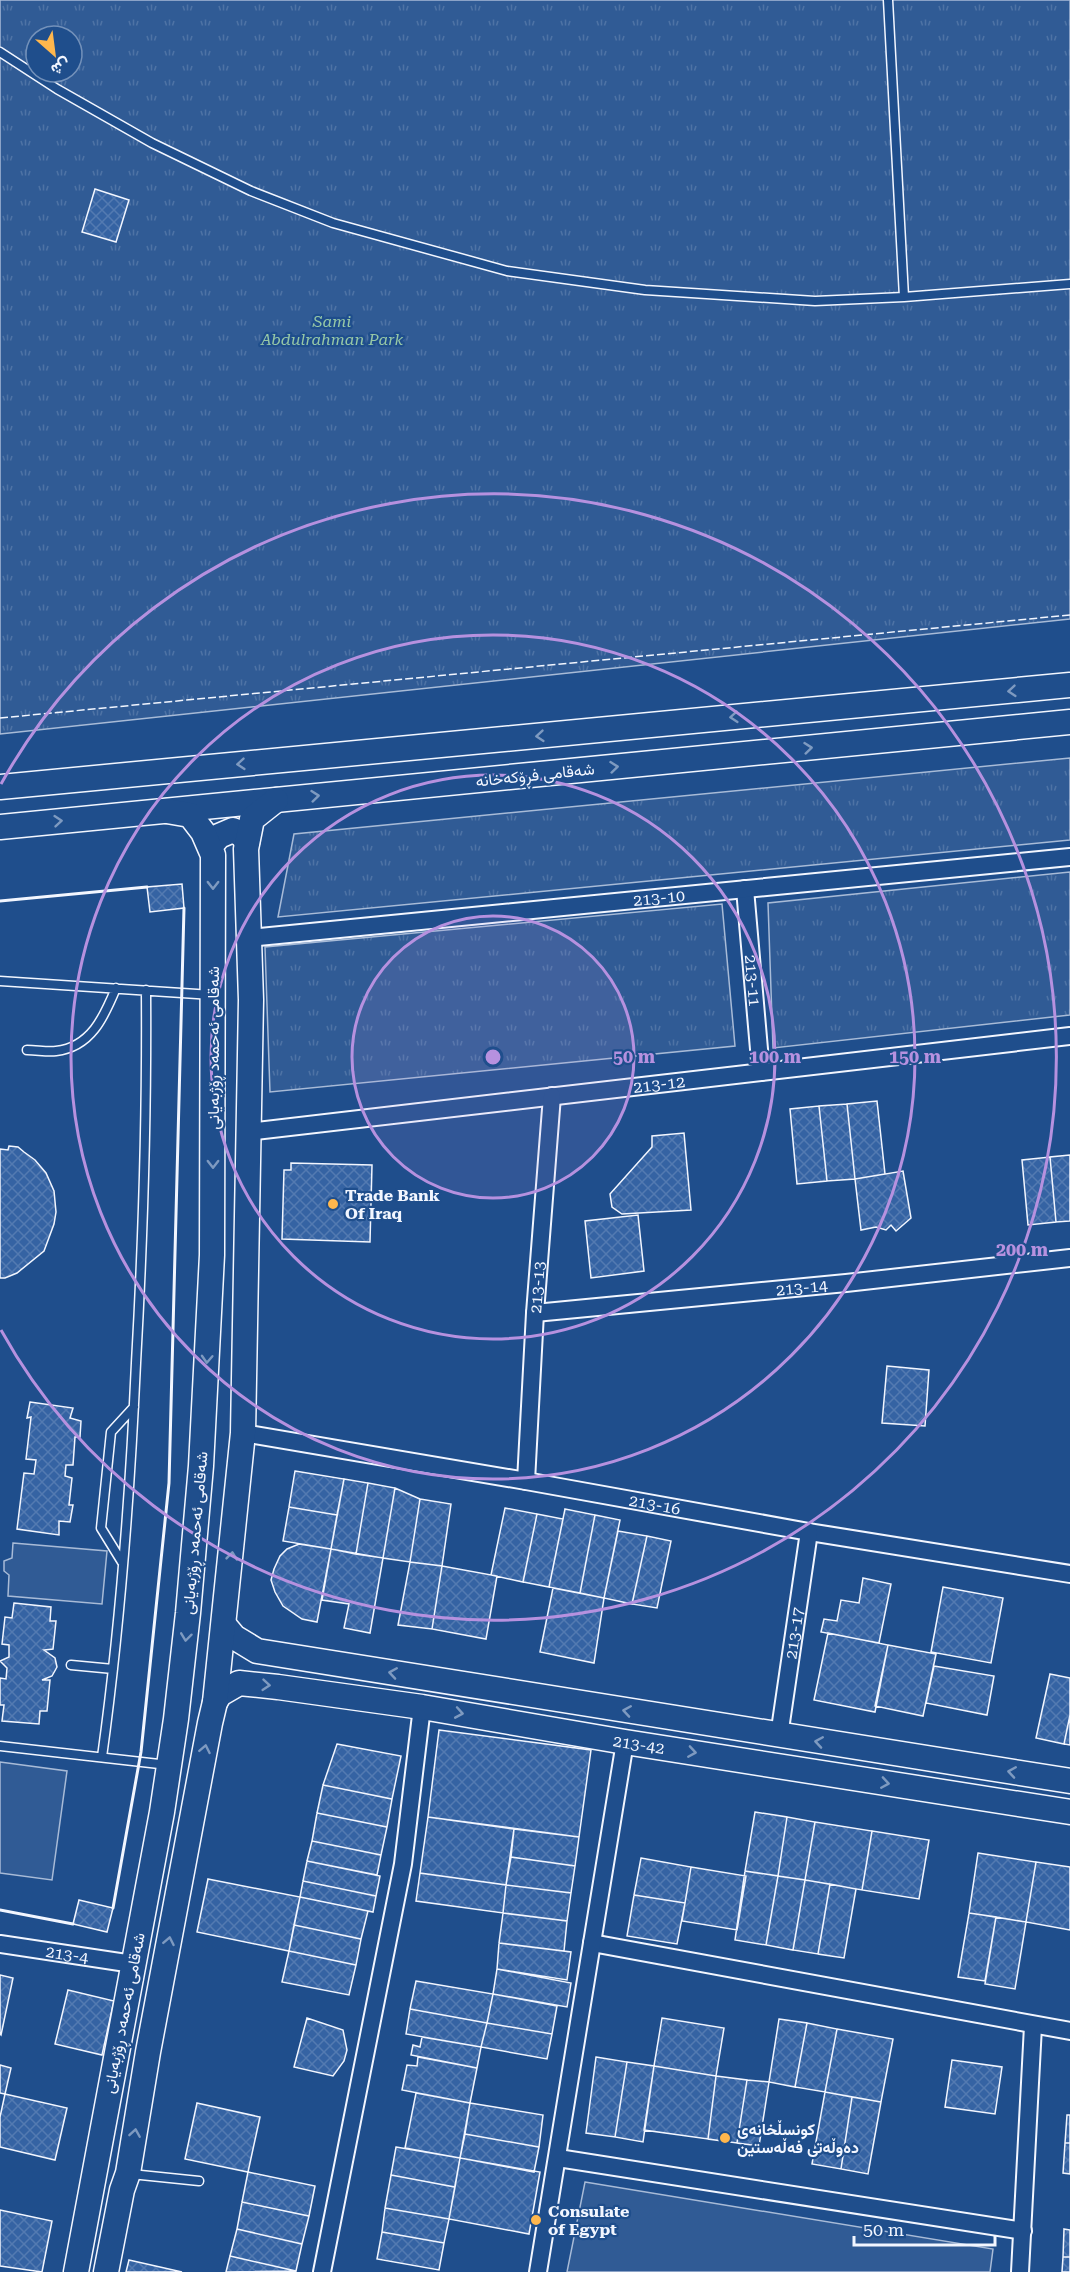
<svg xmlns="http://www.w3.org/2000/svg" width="1070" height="2272" viewBox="0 0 1070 2272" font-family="'Roboto Serif',Vazirmatn,serif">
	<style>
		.built { fill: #305b95; stroke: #a8bbd7; stroke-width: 1.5 }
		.park { fill: url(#park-tufts); stroke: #a8bbd7; stroke-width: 1.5; fill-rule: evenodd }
		.building { fill: url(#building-cross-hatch); stroke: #f2f6ff; stroke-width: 1.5 }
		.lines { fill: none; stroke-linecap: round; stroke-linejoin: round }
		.lane-casing { stroke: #f2f6ff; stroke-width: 11 }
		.street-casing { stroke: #f2f6ff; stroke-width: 20 }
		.secondary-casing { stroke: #f2f6ff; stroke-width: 27 }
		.lane { stroke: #1f4e8c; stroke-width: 8 }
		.street { stroke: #1f4e8c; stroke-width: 16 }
		.secondary { stroke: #1f4e8c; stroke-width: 24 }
		.fence { stroke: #f2f6ff; stroke-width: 1.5; stroke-dasharray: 8 3; stroke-linecap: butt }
		.wall { stroke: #f2f6ff; stroke-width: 3 }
		.oneway { stroke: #7e9ac0 }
		.ring { fill: none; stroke: #b691df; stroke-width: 3 }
		.poi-dot { fill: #ffb74d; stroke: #1f4e8c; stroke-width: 2 }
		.labels { text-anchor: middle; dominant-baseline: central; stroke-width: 4.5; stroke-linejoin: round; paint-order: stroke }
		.park-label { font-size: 16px; font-style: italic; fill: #97c8a6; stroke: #1f4e8c }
		.street-label { font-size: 16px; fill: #f2f6ff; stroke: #1f4e8c }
		.poi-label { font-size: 16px; font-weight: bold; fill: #f2f6ff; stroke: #1f4e8c; text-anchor: start }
		.centre { fill: #b691df; stroke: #1f4e8c; stroke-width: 3 }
		.ring-label { font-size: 18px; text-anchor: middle; font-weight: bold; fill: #b691df; stroke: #1f4e8c; stroke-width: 4.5; stroke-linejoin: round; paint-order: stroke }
	</style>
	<defs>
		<pattern id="park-tufts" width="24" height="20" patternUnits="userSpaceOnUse" patternTransform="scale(1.5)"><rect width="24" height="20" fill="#305b95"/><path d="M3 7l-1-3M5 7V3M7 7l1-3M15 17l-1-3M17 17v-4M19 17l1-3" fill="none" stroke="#4e73a5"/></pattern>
		<pattern id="building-cross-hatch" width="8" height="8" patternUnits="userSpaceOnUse" patternTransform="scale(1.5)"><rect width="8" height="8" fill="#3563a3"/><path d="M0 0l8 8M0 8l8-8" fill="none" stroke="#537ab1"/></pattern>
	</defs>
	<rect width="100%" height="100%" fill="#1f4e8c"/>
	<path class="built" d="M13,1543L107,1551L102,1604L8,1596L9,1575L4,1571V1561L12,1558Z
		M0,1762L67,1771L52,1880L0,1873Z
		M585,2182L993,2249L990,2272H567Z"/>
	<path class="park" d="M0,0H1070V619L0,734ZM36,36H72V72H36Z
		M1070,758V840L278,917L294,834Z
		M1070,872V1015L773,1048L768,903Z
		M722,904L735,1046L270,1092L265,947Z"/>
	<path class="building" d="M95,189L129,200L116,242L82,232Z
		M182,884L184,908L150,912L147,887Z
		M877,1101L885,1174L855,1179L847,1104Z
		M847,1104L855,1179L827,1181L819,1106Z
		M819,1106L827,1181L797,1184L790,1109Z
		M684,1133L691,1210L622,1214L612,1207L610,1194L652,1147V1136Z
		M9,1146L18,1147L24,1152L35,1160L46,1173L54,1191L56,1212L54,1224L44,1251L17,1273L5,1278H0V1149L8,1150Z
		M1070,1155V1221L1056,1222L1050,1157Z
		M1050,1157L1056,1222L1028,1225L1022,1160Z
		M291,1163L372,1165L370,1242L282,1239L284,1170H291Z
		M903,1171L911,1218L896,1231L891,1225L886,1230L876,1227L861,1230L855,1179Z
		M638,1215L644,1271L591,1278L585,1221Z
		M887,1366L929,1370L925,1426L882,1423Z
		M30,1402L73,1408L70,1418L81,1421L80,1437H75L73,1465H66L65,1476L72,1478L69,1505H73L70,1522L59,1521V1535L17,1529L24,1473L34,1474L36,1460L26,1459L31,1417L27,1418Z
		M295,1471L344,1479L337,1515L289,1507Z
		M344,1479L368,1483L356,1554L331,1549Z
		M368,1483L395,1488L383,1558L356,1554Z
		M395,1488L420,1499L410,1562L383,1558Z
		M420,1499L451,1504L442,1566L410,1562Z
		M289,1507L337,1515L331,1549L283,1541Z
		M505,1508L537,1514L523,1582L491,1575Z
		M565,1509L595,1515L580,1593L549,1587Z
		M537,1514L563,1519L549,1587L523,1582Z
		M595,1515L620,1520L604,1598L580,1593Z
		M618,1531L647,1536L632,1604L604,1598Z
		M647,1536L671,1541L657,1608L632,1604Z
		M299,1544L331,1549L317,1622L302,1619L283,1606L275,1592L271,1580L274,1569L280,1556L287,1549Z
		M331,1549L383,1558L370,1633L344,1628L349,1604L322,1600Z
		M410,1562L442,1566L432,1629L398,1625Z
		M442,1566L497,1576L486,1639L432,1629Z
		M863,1578L891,1584L879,1643L821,1632L824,1619L837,1621L841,1600L859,1603Z
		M943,1587L1003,1598L991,1663L931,1652Z
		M553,1588L604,1598L594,1663L540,1652Z
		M14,1603L51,1607L50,1621H56L53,1649L44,1650L55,1658L57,1667L52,1676L42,1680H50L47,1711H40L39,1724L2,1721L4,1705H0V1678L6,1679L7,1668L0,1661L9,1657V1645L2,1644L5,1617L12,1618Z
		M828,1633L888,1645L875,1712L814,1700Z
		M888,1645L936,1654L923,1716L875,1706Z
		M934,1666L994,1676L987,1715L926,1703Z
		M1050,1674L1070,1678V1715L1064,1744L1036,1738Z
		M1070,1715V1745L1064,1744Z
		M439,1730L591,1750L579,1837L428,1817Z
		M337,1744L401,1756L392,1799L323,1785Z
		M323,1785L392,1799L387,1827L317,1813Z
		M755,1812L787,1817L778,1876L745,1871Z
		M317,1813L387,1827L381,1855L312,1841Z
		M428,1817L514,1829L506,1885L420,1873Z
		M787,1817L815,1822L805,1880L778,1876Z
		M815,1822L872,1831L862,1890L805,1880Z
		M514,1829L579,1837L575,1866L511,1857Z
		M872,1831L929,1840L919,1899L862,1890Z
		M312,1841L381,1855L377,1875L307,1861Z
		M978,1853L1036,1862L1026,1922L969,1913Z
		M511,1857L575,1866L571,1893L506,1885Z
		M641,1858L691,1867L685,1903L634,1895Z
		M307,1861L380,1876L376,1896L303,1881Z
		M1036,1862L1070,1867V1930L1026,1922Z
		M691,1867L746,1876L737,1930L682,1921Z
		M745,1871L778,1876L766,1945L735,1940Z
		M420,1873L506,1885L503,1913L416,1901Z
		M778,1876L805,1880L793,1950L766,1945Z
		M208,1879L300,1897L289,1951L197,1932Z
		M805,1880L830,1884L818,1954L793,1950Z
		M303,1881L376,1896L373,1912L300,1897Z
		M830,1884L856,1889L844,1958L818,1954Z
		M506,1885L571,1893L567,1921L503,1913Z
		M634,1895L685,1903L677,1944L627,1936Z
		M300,1897L368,1911L361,1939L294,1925Z
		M79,1900L113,1908L107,1932L73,1924Z
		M503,1913L567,1921L564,1951L499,1943Z
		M969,1913L996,1917L985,1981L958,1977Z
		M996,1917L1026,1922L1015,1989L985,1984Z
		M294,1925L361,1939L356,1965L289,1951Z
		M499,1943L571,1952L567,1980L497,1969Z
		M289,1951L356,1965L349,1995L282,1982Z
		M497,1969L571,1983L567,2007L493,1994Z
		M0,1975L13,1978L1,2035L0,2034Z
		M416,1981L493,1994L487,2023L410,2009Z
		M68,1990L114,2001L102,2055L55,2044Z
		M493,1994L557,2006L552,2034L487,2023Z
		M410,2009L487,2023L481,2047L406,2034Z
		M307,2018L343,2030L347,2050L344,2061L333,2076L294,2067Z
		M662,2018L724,2028L716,2076L654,2066Z
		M779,2019L807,2023L795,2087L769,2082Z
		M487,2023L552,2034L547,2059L481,2047Z
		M807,2023L837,2029L825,2092L795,2087Z
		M837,2029L893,2039L881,2102L825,2092Z
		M422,2037L481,2047L477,2068L411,2055L413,2045L420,2047Z
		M418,2057L477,2068L470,2103L402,2090L407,2065L417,2066Z
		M596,2057L627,2062L615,2137L586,2133Z
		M952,2060L1002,2067L995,2114L945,2107Z
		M627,2062L654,2066L643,2142L615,2137Z
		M0,2065L11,2068L5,2094L0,2093Z
		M654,2066L716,2076L708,2139L644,2130Z
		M716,2076L747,2080L737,2143L708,2139Z
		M747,2080L769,2082L759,2146L737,2143Z
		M825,2092L852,2097L841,2169L812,2164Z
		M416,2093L470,2103L460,2158L405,2148Z
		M5,2094L67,2108L55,2160L0,2147V2117Z
		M852,2097L881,2102L868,2174L841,2169Z
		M197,2103L260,2117L248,2172L185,2159Z
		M470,2103L543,2115L539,2147L465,2134Z
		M1067,2115H1070V2143H1065Z
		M465,2134L539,2147L534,2172L460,2158Z
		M1065,2143H1070V2174L1063,2173Z
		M396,2147L460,2158L455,2187L391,2175Z
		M460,2158L540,2172L529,2234L449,2219Z
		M248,2172L315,2186L309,2216L242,2202Z
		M391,2175L455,2187L449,2219L385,2208Z
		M242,2202L309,2216L302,2244L237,2229Z
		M385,2208L449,2219L444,2243L382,2232Z
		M0,2210L52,2221L42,2272L0,2266Z
		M237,2229L302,2244L296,2271L230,2256Z
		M1064,2229L1070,2230V2257H1063Z
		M382,2232L444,2243L439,2270L377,2259Z
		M230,2256L296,2271L226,2272Z
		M1063,2257H1070V2272H1062Z
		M129,2260L182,2272H126Z"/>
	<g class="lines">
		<defs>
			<path id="lane" d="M888,0L904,297
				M0,52L57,89L152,143L251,191L333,223L507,271L645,290L815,301L904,297L1070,284
				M0,981L212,995
				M27,1050C37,1050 47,1052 56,1051C91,1047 104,1017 116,988
				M122,1562L101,1528L111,1432L134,1407
				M71,1665L113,1669
				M0,1746L168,1765
				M102,1757C120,1627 130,1495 136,1363C143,1239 147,1115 146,990
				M131,2174L199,2181"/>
			<g id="street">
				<path id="s1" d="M745,889L761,1072"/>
				<path id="s2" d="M249,938L1070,857"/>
				<path id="s3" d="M248,1132L1070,1036"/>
				<path id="s4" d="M535,1313L846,1283L1070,1258"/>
				<path id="s5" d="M243,1433L526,1481L809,1532L1070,1574"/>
				<path id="s6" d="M526,1481L535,1313L552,1096"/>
				<path id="s7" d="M779,1736L809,1532"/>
				<path d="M592,1943L1070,2031"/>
				<path id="s8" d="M0,1944L133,1964"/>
				<path d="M558,2158L1023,2231"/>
				<path d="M322,2272L403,1864L422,1707"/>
				<path d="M538,2272L625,1742"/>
				<path d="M1020,2272L1033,2026"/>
			</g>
			<g id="secondary">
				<path d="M0,787L1070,685"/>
				<path d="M0,827L1070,722"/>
				<path d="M211,845L219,836L233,830L242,835L247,842"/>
				<path d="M224,1625L234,1637L257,1651L1070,1781"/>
				<path id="s9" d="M215,1702L220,1694L239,1683L278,1687L422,1707L625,1742L1070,1812"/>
				<path d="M76,2272L162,1812L176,1719L188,1613L201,1466L212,1255L213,855L203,832L190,815L167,811"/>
				<path d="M106,2272L122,2190L128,2173L148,2052L210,1723L215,1702L243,1433L251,1000L246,849L252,819L276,800"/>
			</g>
		</defs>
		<use href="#lane" class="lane-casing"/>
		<use href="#street" class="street-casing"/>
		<use href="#secondary" class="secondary-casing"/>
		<use href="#lane" class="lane"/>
		<use href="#street" class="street"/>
		<use href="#secondary" class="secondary"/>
		<path class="fence" d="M0,718L1070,615"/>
		<path class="wall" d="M0,901L147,887
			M113,1908L141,1752L169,1483L184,908
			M0,1910L73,1924"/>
	</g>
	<defs><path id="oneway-chevron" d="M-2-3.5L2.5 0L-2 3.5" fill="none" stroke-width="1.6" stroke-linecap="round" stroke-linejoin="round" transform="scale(1.5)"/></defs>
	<g class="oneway">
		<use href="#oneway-chevron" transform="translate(1012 691) rotate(175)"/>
		<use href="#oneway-chevron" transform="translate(734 717) rotate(175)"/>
		<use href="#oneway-chevron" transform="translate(540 736) rotate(175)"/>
		<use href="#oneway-chevron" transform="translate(808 748) rotate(-6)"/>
		<use href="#oneway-chevron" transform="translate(241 764) rotate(175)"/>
		<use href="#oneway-chevron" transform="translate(614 767) rotate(-6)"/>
		<use href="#oneway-chevron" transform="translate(315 796) rotate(-6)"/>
		<use href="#oneway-chevron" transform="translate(58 821) rotate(-5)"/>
		<use href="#oneway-chevron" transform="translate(213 885) rotate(90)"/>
		<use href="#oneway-chevron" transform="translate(213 1164) rotate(90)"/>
		<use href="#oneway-chevron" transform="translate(207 1359) rotate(93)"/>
		<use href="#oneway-chevron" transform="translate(232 1556) rotate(-84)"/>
		<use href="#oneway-chevron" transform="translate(186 1637) rotate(97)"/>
		<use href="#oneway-chevron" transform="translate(393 1673) rotate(-171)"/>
		<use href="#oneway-chevron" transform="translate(266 1685) rotate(5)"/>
		<use href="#oneway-chevron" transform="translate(627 1711) rotate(-171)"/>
		<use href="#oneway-chevron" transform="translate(459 1713) rotate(10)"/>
		<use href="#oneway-chevron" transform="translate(819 1742) rotate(-171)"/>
		<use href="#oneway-chevron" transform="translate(205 1749) rotate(-79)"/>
		<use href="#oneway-chevron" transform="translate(692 1752) rotate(9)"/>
		<use href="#oneway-chevron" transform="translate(1012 1772) rotate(-171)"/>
		<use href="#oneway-chevron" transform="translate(885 1783) rotate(9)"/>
		<use href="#oneway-chevron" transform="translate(169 1941) rotate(-79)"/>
		<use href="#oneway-chevron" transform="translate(135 2133) rotate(-81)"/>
	</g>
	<circle cx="493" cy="1057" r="141" fill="#b691df" fill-opacity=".12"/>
	<g class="ring">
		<circle cx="493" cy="1057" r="141"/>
		<circle cx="493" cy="1057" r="282"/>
		<circle cx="493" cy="1057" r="422"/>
		<path d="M1 784A563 563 0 1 1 1 1330"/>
	</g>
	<g class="poi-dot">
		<circle cx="333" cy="1204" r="6"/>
		<circle cx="725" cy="2138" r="6"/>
		<circle cx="536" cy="2220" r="6"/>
	</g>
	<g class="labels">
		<g class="park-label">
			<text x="332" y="321">Sami<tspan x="332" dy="18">Abdulrahman Park</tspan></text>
		</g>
		<g class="street-label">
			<text transform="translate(535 775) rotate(-6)">شەقامی فڕۆکەخانە</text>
			<text stroke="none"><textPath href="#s2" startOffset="412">213-10</textPath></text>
			<text stroke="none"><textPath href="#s1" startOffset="92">213-11</textPath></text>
			<text transform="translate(213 1048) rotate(-90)">شەقامی ئەحمەد ڕۆژبەیانی</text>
			<text stroke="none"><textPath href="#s3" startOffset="414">213-12</textPath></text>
			<text stroke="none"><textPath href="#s4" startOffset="268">213-14</textPath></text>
			<text stroke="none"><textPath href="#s6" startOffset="194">213-13</textPath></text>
			<text stroke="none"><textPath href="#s5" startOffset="418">213-16</textPath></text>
			<text transform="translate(195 1533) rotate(-85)">شەقامی ئەحمەد ڕۆژبەیانی</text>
			<text stroke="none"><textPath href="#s7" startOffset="104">213-17</textPath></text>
			<text stroke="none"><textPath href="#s9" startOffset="436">213-42</textPath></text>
			<text stroke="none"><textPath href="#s8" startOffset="68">213-4</textPath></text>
			<text transform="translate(124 2013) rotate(-79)">شەقامی ئەحمەد ڕۆژبەیانی</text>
		</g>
		<g class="poi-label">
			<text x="345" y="1195">Trade Bank<tspan x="345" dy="18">Of Iraq</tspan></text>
			<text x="737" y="2129">کونسڵخانەی<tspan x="737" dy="18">دەوڵەتی فەڵەستین</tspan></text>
			<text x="548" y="2211">Consulate<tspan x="548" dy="18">of Egypt</tspan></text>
		</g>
	</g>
	<circle cx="493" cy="1057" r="9" class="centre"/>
	<g class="ring-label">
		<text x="634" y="1063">50 m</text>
		<text x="775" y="1063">100 m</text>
		<text x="915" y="1063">150 m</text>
		<text x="1022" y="1256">200 m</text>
	</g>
	<g transform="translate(54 54) rotate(152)"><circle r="28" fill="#1f4e8c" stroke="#7391ba" stroke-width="1.5"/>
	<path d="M0-4.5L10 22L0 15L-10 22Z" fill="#ffb74d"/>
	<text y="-9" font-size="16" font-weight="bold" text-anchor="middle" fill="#f2f6ff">ش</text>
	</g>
	<path d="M854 2236v9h141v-9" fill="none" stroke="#f2f6ff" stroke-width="3"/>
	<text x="863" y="2236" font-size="18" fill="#f2f6ff" stroke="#1f4e8c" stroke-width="4.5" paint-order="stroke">50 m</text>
</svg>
